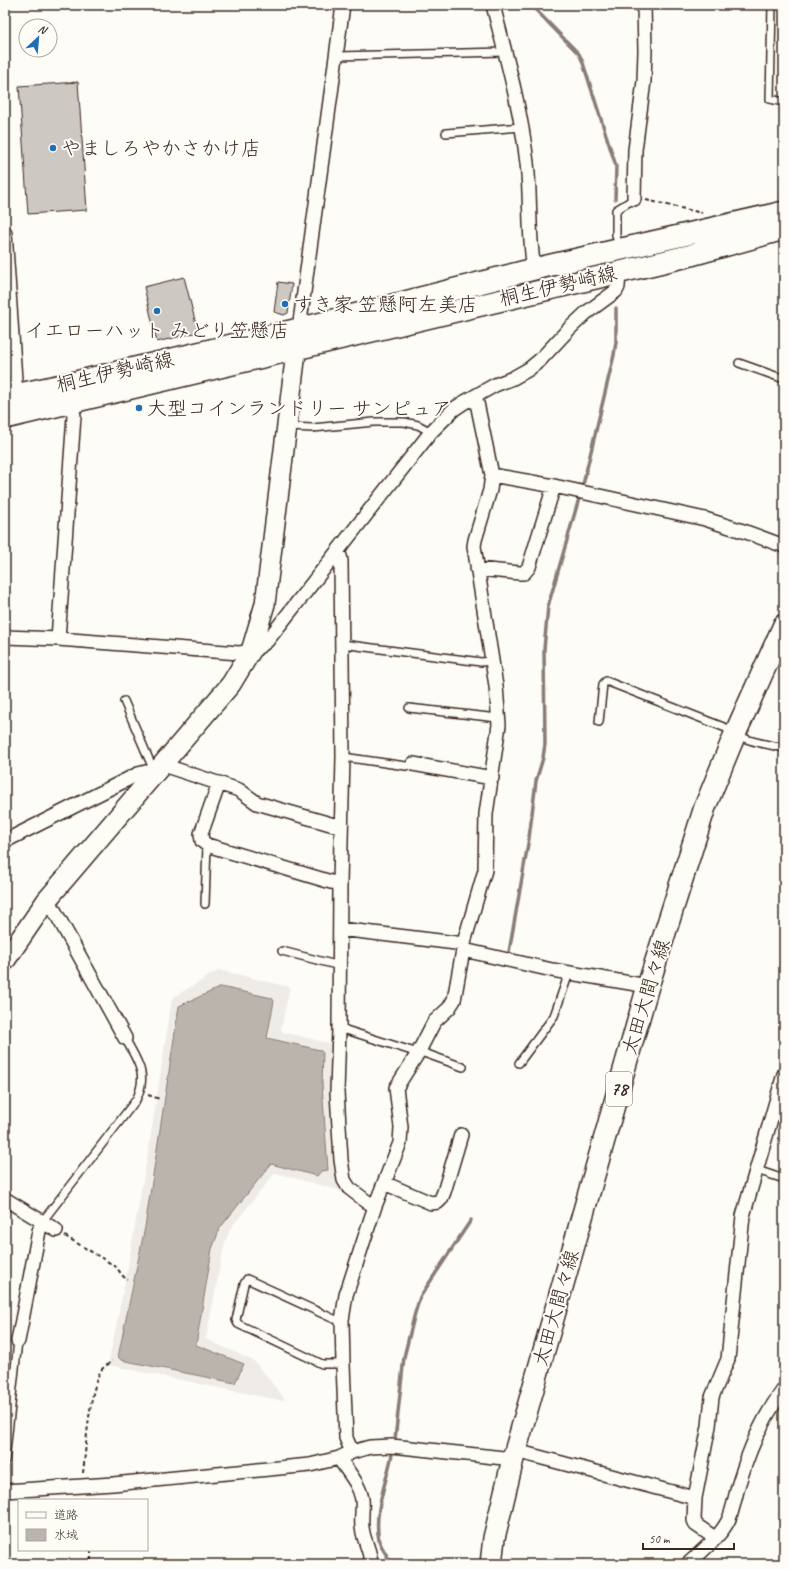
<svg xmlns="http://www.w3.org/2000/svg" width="789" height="1569" viewBox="0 0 789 1569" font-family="Caveat,'Klee One',sans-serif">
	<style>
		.built { fill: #efece7 }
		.water { fill: #bbb4ad; stroke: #887d74 }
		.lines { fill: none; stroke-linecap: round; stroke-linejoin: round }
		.stream { stroke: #887d74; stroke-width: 3.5 }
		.building { fill: #cdc8c2; stroke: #3b2a1e }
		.lane-casing { stroke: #3b2a1e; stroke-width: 10 }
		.street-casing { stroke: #3b2a1e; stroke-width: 16 }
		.secondary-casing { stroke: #3b2a1e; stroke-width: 22 }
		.primary-casing { stroke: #3b2a1e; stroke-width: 24 }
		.path { stroke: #3b2a1e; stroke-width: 2; stroke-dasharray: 4 3; stroke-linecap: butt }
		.lane { stroke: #fdfcf7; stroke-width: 7 }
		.street { stroke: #fdfcf7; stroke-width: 13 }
		.secondary { stroke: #fdfcf7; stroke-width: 19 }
		.primary { stroke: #fdfcf7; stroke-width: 21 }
		.poi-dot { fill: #1f6fb2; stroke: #fdfcf7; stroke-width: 1.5 }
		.labels { text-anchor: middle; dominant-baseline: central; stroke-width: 4; stroke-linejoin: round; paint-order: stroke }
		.shield { fill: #fdfcf7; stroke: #75695f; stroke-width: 1 }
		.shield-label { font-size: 19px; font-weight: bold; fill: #3b2a1e }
		.poi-label { font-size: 20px; fill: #3b2a1e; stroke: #fdfcf7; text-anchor: start }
		.street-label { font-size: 20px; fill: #3b2a1e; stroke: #fdfcf7 }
	</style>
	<rect width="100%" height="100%" fill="#fdfcf7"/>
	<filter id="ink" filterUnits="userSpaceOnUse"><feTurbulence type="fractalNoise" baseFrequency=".025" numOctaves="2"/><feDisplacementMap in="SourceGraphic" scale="8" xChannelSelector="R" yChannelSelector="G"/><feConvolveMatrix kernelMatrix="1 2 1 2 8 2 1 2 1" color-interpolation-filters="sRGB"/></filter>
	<g filter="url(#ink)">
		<path class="built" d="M219,970L290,987L281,1029L283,1032L332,1044V1092L345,1192L275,1173L230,1229L224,1246L206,1339L254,1361L284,1398L283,1401L108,1365L126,1277L151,1134L172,998Z"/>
		<path class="water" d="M221,987L272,998L274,1001L267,1038L320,1050L323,1053L322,1084L328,1170L321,1171L317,1176L271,1164L220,1228L212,1249L196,1345L244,1364L235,1383L121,1360L118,1357L145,1227L179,1006Z"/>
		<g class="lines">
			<path class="stream" d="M531,5L579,54L582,60L616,166L615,199
				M582,489L614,355L616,342V308
				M509,952L529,838L536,781L543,758L545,744L544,649L548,606L580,495
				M395,1440L404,1357L415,1313L420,1297L471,1220
				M392,1564C388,1557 381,1548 379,1540C373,1512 387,1481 392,1454"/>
		</g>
		<path class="building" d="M78,82L87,210L28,214L19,86Z
			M184,277L198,332L157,342L144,287Z
			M278,282L292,284L288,313L284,315L274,312Z"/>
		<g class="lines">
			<defs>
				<path id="lane" d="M772,5L770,99L784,102
					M337,56L505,52
					M446,133L522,127
					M619,248L616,235V210L634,199
					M739,363L784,379
					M288,427L313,428L374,422H404L418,425L431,432
					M342,644L481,662L491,661
					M124,701L154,771
					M409,708L498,718
					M599,722L603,684L606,681L731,730C744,742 767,744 784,748
					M343,757L406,766L413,764
					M205,904L207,845
					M282,951L340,966
					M339,1029L346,1030L418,1053H424L463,1067
					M519,1063L554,1016L569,973
					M757,1170L784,1179
					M42,1222L136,1100C149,1074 137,1061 125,1038
					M342,1320L334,1319L247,1279L244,1284L236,1320L238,1324L322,1364H343
					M5,1461L18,1341"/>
				<path id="street" d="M493,5C506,57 521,109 527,163C531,198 528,234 534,269
					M634,199L635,150L644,81L645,51L644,5
					M5,233L16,394
					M299,329L343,5
					M492,475L554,486L705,519L746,532L784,546
					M337,553L340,556L341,561L343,757L340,883L339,1029L337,1092L341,1160L344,1180L349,1188L366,1201L375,1206
					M477,569L520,573H524L529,567L554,486
					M5,637L58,639L239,653C250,652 258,649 267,641L431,432L454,409L463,403L495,385L513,378L529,369L540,360L569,329L586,313L616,291L618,287L619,272
					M58,639L74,416L72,402
					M164,762L172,768L239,790L257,803L341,827
					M413,764L492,778
					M219,783L201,834L202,841L207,845L331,882L340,883
					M5,841L138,774L146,772L155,773
					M46,901L53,908L125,1038
					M340,929L464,944
					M464,950L552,970L648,986
					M384,1183L431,1203L438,1202L441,1199L444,1192L461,1135
					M5,1199L56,1230
					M18,1341L39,1231L42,1222
					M516,1451L695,1498
					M352,1452L346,1438L343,1364L342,1320L346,1295L375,1206L400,1143L401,1127L396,1088L418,1053L434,1022L449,1008L454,1000L465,939L485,870L486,814L499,725L496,686L474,546L475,540L490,490L492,475L477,403L474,397
					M339,1458C347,1471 359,1483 362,1499C363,1508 361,1518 362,1527C363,1540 371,1551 371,1564
					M5,1491L113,1484L310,1465L339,1458L352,1452L370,1447L392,1446L513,1459
					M715,1538L696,1525L694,1520L695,1498L709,1426L712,1397L728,1359L743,1216L784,1074
					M688,1564C702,1551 719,1538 728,1521C733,1512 736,1491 740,1480C750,1447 763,1417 784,1389"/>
				<path id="secondary" d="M5,961L46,901L231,684L251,651L265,604L298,336"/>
				<path id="primary" d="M5,397L76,382L299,329L534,269L784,212
					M5,418L688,256L784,229
					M491,1564L494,1538L513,1459L648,986L705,807L735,734L784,625"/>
			</defs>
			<use href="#lane" class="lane-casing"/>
			<use href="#street" class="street-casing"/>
			<use href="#secondary" class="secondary-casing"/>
			<use href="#primary" class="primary-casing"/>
			<path class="path" d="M646,200L702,213
				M148,1095L160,1099
				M65,1236L115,1266C120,1271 122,1277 128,1280
				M83,1473C86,1450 89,1387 102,1369C105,1366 109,1364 112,1361
				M91,1550V1564"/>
			<use href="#lane" class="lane"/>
			<use href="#street" class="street"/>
			<use href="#secondary" class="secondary"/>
			<use href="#primary" class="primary"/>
		</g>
	</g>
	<g class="poi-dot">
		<circle cx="53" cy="148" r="4"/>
		<circle cx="285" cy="304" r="4"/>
		<circle cx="157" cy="311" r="4"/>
		<circle cx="139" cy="408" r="4"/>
	</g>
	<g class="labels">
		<rect class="shield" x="606" y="1072" width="26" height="34" rx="3"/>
		<g class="shield-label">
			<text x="619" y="1089">78</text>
		</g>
		<g class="poi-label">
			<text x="61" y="148">やましろやかさかけ店</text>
			<text x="293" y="304">すき家 笠懸阿左美店</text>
			<text x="157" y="330" text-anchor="middle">イエローハット みどり笠懸店</text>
			<text x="147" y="408">大型コインランドリー サンピュア</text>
		</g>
		<g class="street-label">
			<text transform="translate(558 286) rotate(-13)">桐生伊勢崎線</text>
			<text transform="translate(115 372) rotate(-13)">桐生伊勢崎線</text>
			<text transform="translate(646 997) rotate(-73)">太田大間々線</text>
			<text transform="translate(556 1308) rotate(-74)">太田大間々線</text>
		</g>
	</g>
	<rect width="789" height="1569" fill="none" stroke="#fdfcf7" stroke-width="20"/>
	<rect x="10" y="10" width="769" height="1549" fill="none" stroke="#3b2a1e" stroke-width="1.5" filter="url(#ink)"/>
	<rect x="18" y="1499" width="130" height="52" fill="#fdfcf7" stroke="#afa8a0"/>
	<rect x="26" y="1512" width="20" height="6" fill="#fdfcf7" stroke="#afa8a0"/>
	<text x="54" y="1519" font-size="12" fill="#3b2a1e">道路</text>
	<rect x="26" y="1529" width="20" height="12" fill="#bbb4ad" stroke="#afa8a0"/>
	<text x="54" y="1539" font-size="12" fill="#3b2a1e">水域</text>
	<g transform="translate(38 38) rotate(26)"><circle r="19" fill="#fdfcf7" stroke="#afa8a0"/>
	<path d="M0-3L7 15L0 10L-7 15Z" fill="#1f6fb2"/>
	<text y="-6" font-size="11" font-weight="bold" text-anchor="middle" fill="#3b2a1e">N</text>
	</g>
	<path d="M643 1543v6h91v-6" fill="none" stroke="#3b2a1e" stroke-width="2"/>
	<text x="649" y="1543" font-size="12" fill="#3b2a1e" stroke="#fdfcf7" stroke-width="3" paint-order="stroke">50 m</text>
</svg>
